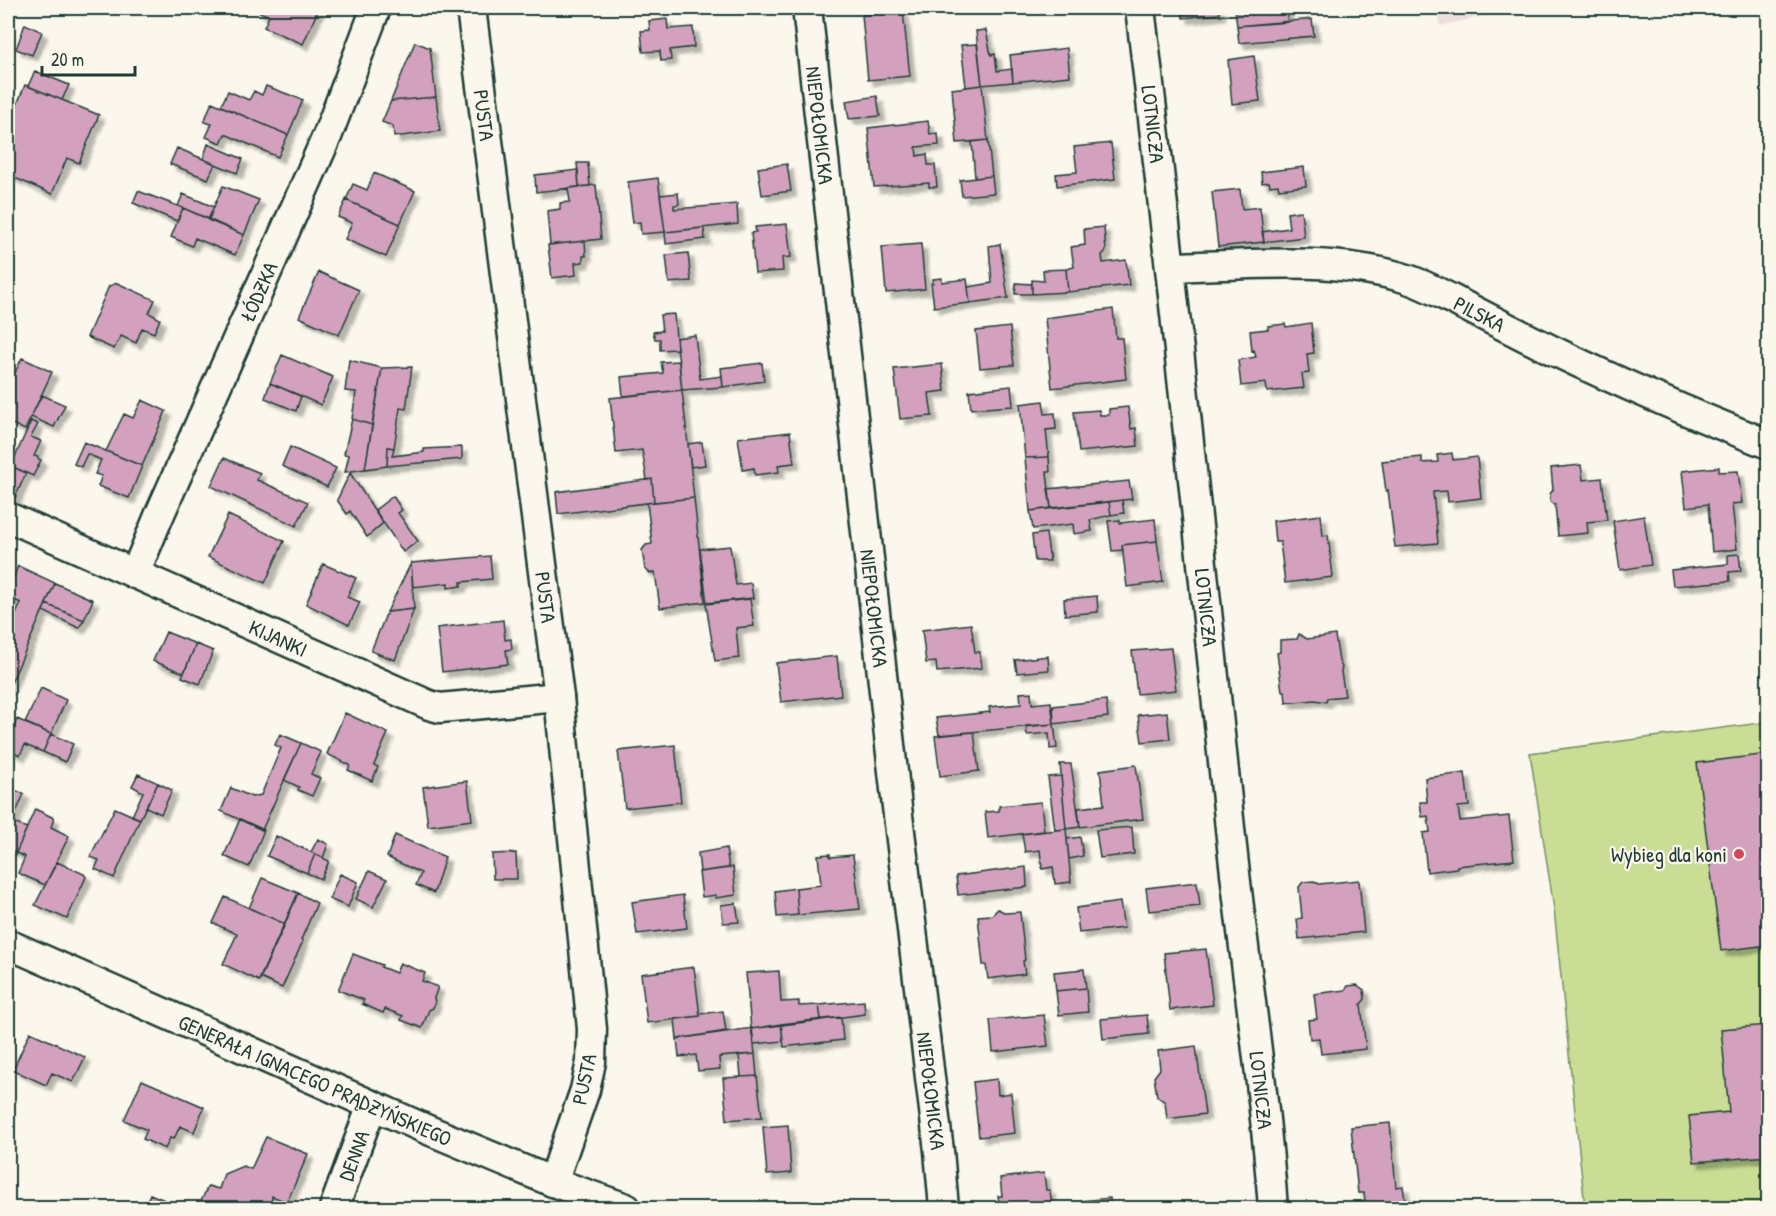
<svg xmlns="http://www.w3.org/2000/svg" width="1776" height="1216" viewBox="0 0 1776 1216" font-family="'Patrick Hand',sans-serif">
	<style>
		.built { fill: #efddde }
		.green { fill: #c9de94; stroke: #748e64; stroke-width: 1.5 }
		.building { fill: #d3a1be; stroke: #1f3d34; stroke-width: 1.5; filter: url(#shadow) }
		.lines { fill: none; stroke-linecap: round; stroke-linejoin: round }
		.minor-casing { stroke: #1f3d34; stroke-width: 33 }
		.minor { stroke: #fbf7ec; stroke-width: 28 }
		.poi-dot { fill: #d1495b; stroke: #fbf7ec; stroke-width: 2 }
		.labels { text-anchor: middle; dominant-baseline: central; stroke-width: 4.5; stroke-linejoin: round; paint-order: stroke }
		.street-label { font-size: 21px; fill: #1f3d34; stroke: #fbf7ec }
		.poi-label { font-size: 21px; fill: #1f3d34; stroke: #fbf7ec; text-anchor: end }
	</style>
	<defs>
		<filter id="shadow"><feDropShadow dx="5.5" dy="5.5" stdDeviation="1.5" flood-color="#0004"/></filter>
	</defs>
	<rect width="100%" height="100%" fill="#fbf7ec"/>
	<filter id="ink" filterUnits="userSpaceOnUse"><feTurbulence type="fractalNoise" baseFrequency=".0167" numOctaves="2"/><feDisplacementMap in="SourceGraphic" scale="12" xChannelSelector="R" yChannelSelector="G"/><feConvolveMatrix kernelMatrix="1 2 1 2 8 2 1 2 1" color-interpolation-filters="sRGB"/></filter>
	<g filter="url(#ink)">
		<path class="built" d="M1438,8H1519L1440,26Z"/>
		<path class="green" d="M1768,722V1208H1585L1554,909L1530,753Z"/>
		<path class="building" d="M259,8H319L303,44L264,27L269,16L257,11Z
			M1182,8H1219L1220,14L1183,18Z
			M1251,8H1287L1288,22L1237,26L1235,9Z
			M903,11L910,76L868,80L862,15Z
			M667,19L668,29L693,27L694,47L670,50L671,60L661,61L660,51L643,52L641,31L650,30L649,21Z
			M1312,19L1314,36L1239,43L1237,26Z
			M25,24L42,32L32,55L16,49Z
			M986,30L991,55L995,54L997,71L1012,69L1013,82L982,85L976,31Z
			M415,42L430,48L436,97L391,101Z
			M977,44L982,85L966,87L961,45Z
			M1067,48L1070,76L1013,82L1010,55Z
			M1254,56L1260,101L1232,104L1228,60Z
			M35,71L69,85L62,100L28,86Z
			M25,85L99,115L79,163L67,158L52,194L8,175V127Z
			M982,85L988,140L957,143L952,89Z
			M266,86L303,100L288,135L221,106L228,91L249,100L254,91L262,95Z
			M877,96L880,116L849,119L846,101Z
			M436,97L440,131L394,137L393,126L382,122L391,101Z
			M212,102L288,135L278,157L225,134L221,143L206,137L212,124L204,122Z
			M928,121L930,134L938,133L939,145L916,147L917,156L927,154L928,165H935L937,187H929V183L874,187L868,128Z
			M988,140L992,176L975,178L972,142Z
			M1111,143L1115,179L1057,186L1056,174L1077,172L1074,147Z
			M208,144L243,159L237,173L203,159Z
			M177,148L215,164L208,179L170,164Z
			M577,163H588L590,186L579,187Z
			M787,164L791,191L762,195L758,168Z
			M1304,167L1306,186L1279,189L1278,185L1270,186L1269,182L1262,183L1261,172Z
			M578,170L579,187L536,192L535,175Z
			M374,173L415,191L400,224L346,200L353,184L367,190Z
			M992,176L994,193L962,196L960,180Z
			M658,178L665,232L641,234L640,222L633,223L628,182Z
			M596,185L601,239L550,245L547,211L560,209V203L570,202L568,188Z
			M223,186L259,200L244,235L208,220Z
			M1240,189L1242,209L1260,207L1264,242L1218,247L1212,192Z
			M138,191L183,208L177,221L133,203Z
			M678,193L679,204L674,205V209L737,204L738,224L665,232L660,195Z
			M183,194L214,207L209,219L178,206Z
			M346,200L400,224L386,257L345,239L352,223L338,217Z
			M183,208L244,235L235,255L195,238L192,246L171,237Z
			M1301,211L1304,237L1264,242L1262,232L1289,228L1287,213Z
			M787,224L791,257L782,258L783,271L755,273L751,233L756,232L755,227Z
			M1104,227L1106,251L1102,255L1103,263L1126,260L1129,285L1068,292L1066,269L1074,267L1071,247L1085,245L1084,229Z
			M704,228L705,239L666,244L665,232Z
			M585,241L586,256H583V262L575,263L576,275L552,278L548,245Z
			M921,244L925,289L886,293L882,247Z
			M1000,244L1008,298L970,303L968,287L992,283L989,246Z
			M688,253L691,281L669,283L666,255Z
			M1066,269L1068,292L1032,294V280L1044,281L1043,270Z
			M319,272L359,290L339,335L299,317Z
			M942,278V282L967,279L970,303L934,307L931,283H933V279Z
			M117,283L155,300L149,313L160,319L154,333L142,328L136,343L121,336L114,349L87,337L109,286Z
			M1016,283L1032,284V294H1015Z
			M1113,309L1116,338H1122L1126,379L1052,388L1045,318Z
			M674,314L677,349L660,350V339H655L653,332L662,331L660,315Z
			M1311,323L1314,353L1307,354L1309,373L1302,374L1304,388L1267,392L1266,383L1241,386L1238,360L1256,357L1254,350L1252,351L1250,331L1268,329V326L1285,324L1286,327Z
			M1010,327L1014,365L980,368L976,331Z
			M695,335L700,379L722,376L723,387L682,390L676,338Z
			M282,355L333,377L321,405L270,383Z
			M22,358L52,372L25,430L8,422V404L12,393L8,390V387Z
			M349,360L382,368L372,425L352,419L356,392L345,391Z
			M679,361L682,390L623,396L621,377L663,373L661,362Z
			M762,363L764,381L723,387L721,368Z
			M942,364L945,391L929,393L932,416L900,419L894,369Z
			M412,367L406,409L400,408L394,448L388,447L387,466L365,469L382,368Z
			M270,383L301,396L296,411L265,398Z
			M1011,386L1013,406L971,409L969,391Z
			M682,390L694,498L654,502L652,479L647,480L642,450L616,453L610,398Z
			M42,395L65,405L54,427L31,417Z
			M142,400L166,411L142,466L106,451L124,414L133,418Z
			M1043,401L1045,414L1055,413L1056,429L1046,430L1049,457L1025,458L1020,404Z
			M1128,407L1131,429L1136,428L1138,446L1079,452L1074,412L1099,410L1100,415H1109V409Z
			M352,419L372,425L365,469L345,472L349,455L344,454Z
			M31,421L38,424L31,437L41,441L34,456L38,457V459L41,460L33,476L11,466Z
			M790,432L794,463L778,465L779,472L755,475L754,468L743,470L738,438Z
			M84,442L142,466L129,498L98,486L102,476L95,474L101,460L87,454L81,467L74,464Z
			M702,442L705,465L691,467L688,444Z
			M290,447L336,468L327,487L282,466Z
			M388,447L394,448L392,456L424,452V449L462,447V459L387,466Z
			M1452,453L1453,460L1477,457L1481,498L1448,502L1447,491L1433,492L1438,543L1395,547L1388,490L1386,491L1382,461L1422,457V463L1438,462L1437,455Z
			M1049,457L1050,472H1047L1051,508L1030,511L1025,458Z
			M224,458L260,473L257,480L308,502L296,526L211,486Z
			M1581,465L1583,480L1602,478L1607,520L1587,522L1588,533L1558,536L1555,505L1550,501V494L1553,490L1551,468Z
			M11,466L26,473L14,500L8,497V474Z
			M1719,467V472L1738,471L1742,503L1732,504L1737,549L1712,552L1708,504L1686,507L1682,471Z
			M350,473L383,523L367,537L350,511L347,514L337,500Z
			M652,479L654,502L558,514L556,492Z
			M1129,481L1132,499L1051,508L1048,489Z
			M393,496L402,510L398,513L418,541L403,552L375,510Z
			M694,498L705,602L660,608L655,572L650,573L645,569L642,550L646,545L652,544L647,503Z
			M1122,500L1124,513L1111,515L1109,502Z
			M1109,502L1111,515L1090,520L1092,531L1074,534L1073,524L1033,529L1030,511Z
			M228,515L284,541L265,583L208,557Z
			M1321,515L1323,536L1328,535L1333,577L1285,583L1280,542H1275L1273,521Z
			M1644,516L1651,565L1620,570L1613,521Z
			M1155,519L1157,541L1122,545L1123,550L1112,551L1108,521L1120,520V523Z
			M1046,533L1050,561H1035L1032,535Z
			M1157,541L1163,582L1127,587L1122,545Z
			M730,546L736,585L751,583L753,598L707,603L700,549Z
			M1739,554L1741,571L1729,572L1730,581L1673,586L1671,570L1728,564V555Z
			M490,556L492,579L461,582V586L448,588V583L413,587L411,563Z
			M411,563L414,609L387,612Z
			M323,564L356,578L347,597L360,602L349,625L306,604Z
			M18,566L55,583L8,690V632L21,603L14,600L12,605L8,603V590Z
			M55,583L93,600L84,620L46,604Z
			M1097,596L1098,612L1065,615L1064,599Z
			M750,599L754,626L736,628L739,658L715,661L706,604Z
			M46,604L84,620L79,628L43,611Z
			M414,609L395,660L371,651L387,612Z
			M503,620L505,640L511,639L512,649L506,650L508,664L442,672L437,628Z
			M971,624L975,652H980L982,668L937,672L936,662L926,663L922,630Z
			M166,632L196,644L184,673L153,661Z
			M1299,634L1307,639L1335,635L1339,661L1342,667L1341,672L1345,696L1327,698L1326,702L1315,700L1286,703L1285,691H1282L1277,653L1280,652V640L1297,639Z
			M196,644L213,651L200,684L182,677Z
			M1171,648L1176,690L1137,694L1132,651Z
			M837,656L841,695L781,702L776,663Z
			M1048,656L1049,670L1017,673L1015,660Z
			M41,688L66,700L51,734L25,723Z
			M1031,692L1032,704L1051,702L1054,724L939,735L936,718L990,712L989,707L1021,704L1020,693Z
			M1106,700L1108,717L1054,724L1053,706Z
			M1167,712L1170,739L1142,742L1138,715Z
			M345,713L388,733L374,765L378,767L372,781L348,770L350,765L327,754Z
			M17,719L51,734L43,752L25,745L20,755L8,750V740Z
			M1054,724L1057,748L1050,749L1049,733L1027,735L1026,726Z
			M974,732L979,771L940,776L935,736Z
			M51,734L73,744L65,762L43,752Z
			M280,734L301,743L262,830L221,811L231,788L252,797L261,795L281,748L275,745Z
			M301,743L321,752L311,774L320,778L312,796L298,790L299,787L284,780Z
			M675,745L681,802L625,808L618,751Z
			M1768,754V945L1721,951L1697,763Z
			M1060,764H1071L1080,827L1066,829Z
			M1136,765L1143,819L1080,827L1078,808L1104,805L1100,770Z
			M1465,773L1469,806L1458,807L1460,821L1509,816L1514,860L1457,866V868L1427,872L1423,833L1430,832L1428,816L1422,817L1420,802H1427L1425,778Z
			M138,774L158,783L140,819L132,816L143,792L132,786Z
			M1061,776L1066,829L1055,830L1048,777Z
			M467,781L472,820L428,826L423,787Z
			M158,783L172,790L161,814L146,807Z
			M9,788L24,794L8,831V792Z
			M1041,802L1044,831L988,838L985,812L999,811V806Z
			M115,808L140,819L114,878L95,869L99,860L90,857Z
			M35,809L54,818L51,827L69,836L45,885L18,873L25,857L16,853Z
			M240,819L264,830L249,867L224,856Z
			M11,822L27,828L16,853L8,849V831Z
			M1132,827L1134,854L1100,858L1096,830Z
			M1066,829L1071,882L1055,884L1053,867L1042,869L1040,850L1025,852L1022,834Z
			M395,835L445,857L434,893L416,885L421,873L387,857Z
			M276,836L315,854L307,873L267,856Z
			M1080,837L1083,856L1069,859L1067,839Z
			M318,839L328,844L323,858L311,852Z
			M726,848L729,868L700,872L698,853Z
			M516,853L517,879H493L492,854Z
			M315,854L329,861L321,879L307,873Z
			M830,854V857L853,855L860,909L798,915L796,888L821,885L818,855Z
			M57,862L84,874L86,877L67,919L35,905Z
			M733,867L736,895L716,898V895L702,897L699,872Z
			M1026,867L1027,887L958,895L956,876Z
			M369,871L387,879L373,907L356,899Z
			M340,874L358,882L348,907L329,899Z
			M262,878L298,893L285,924L249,908Z
			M1359,880L1364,932L1299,939L1297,919L1302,918L1299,887L1303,882L1314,881L1319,884Z
			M1197,882L1200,906L1149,911L1146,888Z
			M796,888L798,915L777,917L775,891Z
			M298,893L317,903L301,940L303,941L282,988L260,978Z
			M683,895L687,928L637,934L632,902Z
			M225,897L285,924L259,981L223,964L237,934L213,923Z
			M1120,902L1124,928L1079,933L1076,908Z
			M736,903L739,922L723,923L721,905Z
			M998,909L1006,913L1020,912L1025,960L1023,961L1025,974L988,979L986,965H983L978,916L992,915Z
			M1206,949L1213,1005L1170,1010L1164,953Z
			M353,954L382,965L381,967L396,973L400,963L425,973L422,981L438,987L434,998L435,1002L433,1008L429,1010L422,1028L401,1020L403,1016L385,1009L383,1013L362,1004L364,1000L338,990Z
			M694,967L700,1016L647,1023L641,974Z
			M1084,969L1086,988L1056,991L1054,972Z
			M779,971L781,1002L799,1001V1006L819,1005L821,1020L751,1029L746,973Z
			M1357,985L1364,990L1365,999L1361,1004L1366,1049L1321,1054L1319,1038L1310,1039L1308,1020L1317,1019L1314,994L1345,990L1348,986Z
			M1086,988L1088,1012L1059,1015L1056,991Z
			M864,1001L865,1014L821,1020L819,1005Z
			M723,1011L726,1031L677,1039L675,1019L700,1016V1014Z
			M1044,1015L1048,1046L993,1052L990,1020Z
			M1147,1015L1149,1034L1103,1039L1101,1019Z
			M841,1017L843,1040L784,1047L781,1024Z
			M781,1024L783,1041L754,1044L751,1029Z
			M1768,1025V1156L1694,1162L1689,1116L1729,1112L1721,1029Z
			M752,1028L755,1054L719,1057L720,1069L698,1071L696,1055L679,1057L677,1039Z
			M30,1032L85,1057L73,1082L52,1073L46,1085L13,1070Z
			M1196,1046L1205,1114L1167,1119L1165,1102L1157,1096L1154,1077L1160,1069L1158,1051Z
			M755,1054L757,1076L741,1077L739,1055Z
			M757,1076L762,1117L727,1120L723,1078Z
			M997,1079L998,1095L1011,1093L1015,1133L979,1137L973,1082Z
			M142,1080L204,1107L194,1132L180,1126L174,1139L170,1138L165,1149L143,1139L147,1130L124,1120Z
			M1390,1123L1396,1187L1403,1186L1406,1207L1366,1208L1364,1193H1358L1351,1127Z
			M788,1125L791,1173L767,1175L763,1127Z
			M266,1137L308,1154L287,1202L272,1196L271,1208H198L208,1186L219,1189L224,1174L243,1166L251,1169Z
			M1044,1173L1046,1190H1050L1052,1208H1000L998,1196H1002L1000,1178Z
			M150,1194L172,1203L170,1208H144Z
			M1110,1198L1111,1208H1083L1082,1201Z
			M370,1202L388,1208H368Z"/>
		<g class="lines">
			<defs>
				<g id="minor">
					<path id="s1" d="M471,8L559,697L592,1029L591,1062L585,1090L553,1182"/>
					<path id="s2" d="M807,8L897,807L939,1151L944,1208"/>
					<path id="s3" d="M1140,8C1173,281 1201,555 1230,828C1243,955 1264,1081 1273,1208"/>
					<path id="s4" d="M1171,267C1248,265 1327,256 1401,277C1423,283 1443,295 1463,305C1494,321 1525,337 1556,352C1626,386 1697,416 1768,444"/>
					<path id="s5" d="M8,517L429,705L440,708L559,697"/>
					<path id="s6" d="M135,574L159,516L328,134L376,8"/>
					<path id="s7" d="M8,944L426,1129L553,1182L626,1208"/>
					<path id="s8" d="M334,1208L372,1105"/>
				</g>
			</defs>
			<use href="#minor" class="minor-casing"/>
			<use href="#minor" class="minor"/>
		</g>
	</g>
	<circle class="poi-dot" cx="1739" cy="854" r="6"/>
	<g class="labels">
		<g class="street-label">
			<text stroke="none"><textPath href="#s1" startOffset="108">PUSTA</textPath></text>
			<text stroke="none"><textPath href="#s2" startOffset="118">NIEPOŁOMICKA</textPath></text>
			<text stroke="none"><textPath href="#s3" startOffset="117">LOTNICZA</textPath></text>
			<text stroke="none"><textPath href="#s6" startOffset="308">ŁÓDZKA</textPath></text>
			<text stroke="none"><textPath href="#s4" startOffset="318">PILSKA</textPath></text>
			<text stroke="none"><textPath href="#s1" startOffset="594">PUSTA</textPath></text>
			<text stroke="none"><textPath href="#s2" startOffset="604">NIEPOŁOMICKA</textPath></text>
			<text stroke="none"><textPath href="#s3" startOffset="603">LOTNICZA</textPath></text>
			<text stroke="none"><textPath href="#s5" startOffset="296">KIJANKI</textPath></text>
			<text transform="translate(584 1079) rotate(-78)">PUSTA</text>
			<text stroke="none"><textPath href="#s7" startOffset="336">GENERAŁA IGNACEGO PRĄDZYŃSKIEGO</textPath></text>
			<text stroke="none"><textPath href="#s2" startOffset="1090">NIEPOŁOMICKA</textPath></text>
			<text stroke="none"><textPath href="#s3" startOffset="1089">LOTNICZA</textPath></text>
			<text stroke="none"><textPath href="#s8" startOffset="56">DENNA</textPath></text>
		</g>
		<g class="poi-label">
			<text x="1727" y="854">Wybieg dla koni</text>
		</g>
	</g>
	<rect width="1776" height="1216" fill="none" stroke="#fbf7ec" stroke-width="30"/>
	<rect x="15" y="15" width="1746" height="1186" fill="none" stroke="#1f3d34" stroke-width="2" filter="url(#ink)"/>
	<path d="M42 66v9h93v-9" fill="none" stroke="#1f3d34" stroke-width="3"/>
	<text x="51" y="66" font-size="18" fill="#1f3d34" stroke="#fbf7ec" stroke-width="4.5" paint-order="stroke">20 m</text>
</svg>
